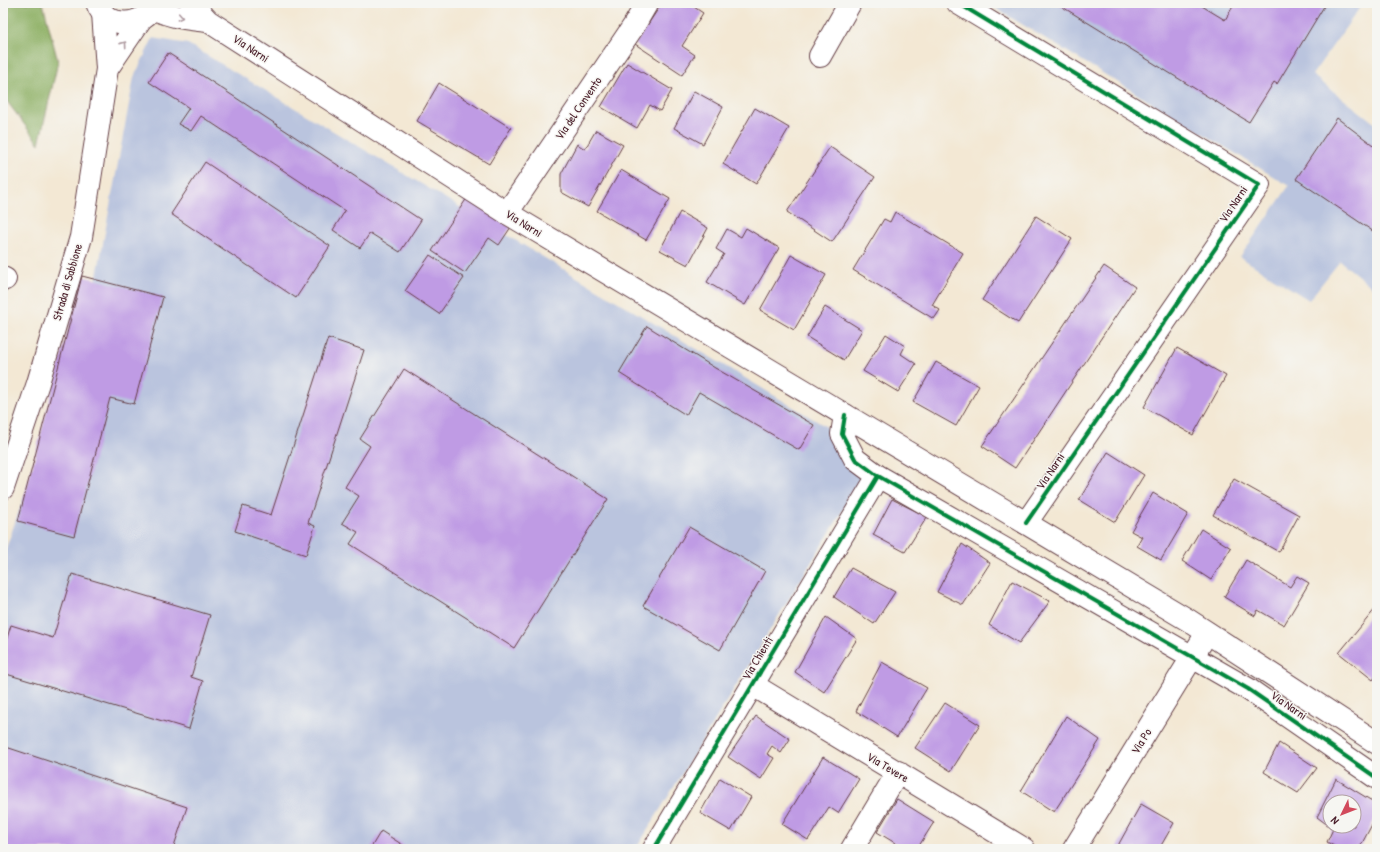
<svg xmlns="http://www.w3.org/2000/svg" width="1380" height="852" viewBox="0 0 1380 852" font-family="'Patrick Hand',sans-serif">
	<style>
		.industrial { fill: #bac4de }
		.forest { fill: #8fb166; stroke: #6c6848 }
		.building { fill: #bf9be4; fill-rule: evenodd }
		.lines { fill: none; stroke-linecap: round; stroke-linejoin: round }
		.minor-casing { stroke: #633d44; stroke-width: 24 }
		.tertiary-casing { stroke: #633d44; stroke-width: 24 }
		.secondary-casing { stroke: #633d44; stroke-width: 24 }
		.primary-casing { stroke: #633d44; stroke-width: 24 }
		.minor { stroke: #fff; stroke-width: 22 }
		.tertiary { stroke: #fff; stroke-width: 22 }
		.secondary { stroke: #fff; stroke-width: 22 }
		.primary { stroke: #fff; stroke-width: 22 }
		.cycleway-casing { stroke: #f6f6f2; stroke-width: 6 }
		.cycleway { stroke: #00873e; stroke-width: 4 }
		.oneway { stroke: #ae9aa0 }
		.labels { text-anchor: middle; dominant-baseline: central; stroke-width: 3; stroke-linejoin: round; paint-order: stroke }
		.street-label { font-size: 12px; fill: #4a1f2b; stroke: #f6f6f2 }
	</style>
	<rect width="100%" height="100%" fill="#f6f6f2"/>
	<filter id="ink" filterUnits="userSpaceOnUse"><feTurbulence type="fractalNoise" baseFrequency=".025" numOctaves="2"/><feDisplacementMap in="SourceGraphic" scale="8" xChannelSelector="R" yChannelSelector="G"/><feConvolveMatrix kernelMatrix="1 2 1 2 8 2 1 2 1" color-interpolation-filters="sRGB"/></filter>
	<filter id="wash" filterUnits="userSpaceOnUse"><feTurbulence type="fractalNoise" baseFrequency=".012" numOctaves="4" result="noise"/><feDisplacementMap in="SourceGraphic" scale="16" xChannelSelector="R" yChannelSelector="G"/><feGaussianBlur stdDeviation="0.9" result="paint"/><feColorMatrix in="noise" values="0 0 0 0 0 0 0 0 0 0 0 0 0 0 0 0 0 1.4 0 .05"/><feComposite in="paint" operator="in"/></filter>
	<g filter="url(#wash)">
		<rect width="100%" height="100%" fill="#f3e8d4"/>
		<path class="industrial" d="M987,3H1363L1312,75L1377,125V291L1340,261L1309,300L1240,257L1289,186Z
			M153,38L188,44L835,432L861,481L636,849H3V557L93,297L134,77Z"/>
		<path class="forest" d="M3,3H43L58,62L39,144L3,96Z"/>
		<g id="blocks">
			<path class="building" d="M662,3H688L703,13L682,46L695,55L682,75L635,44Z
				M1056,3H1197L1225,20L1235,3H1326L1277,84L1274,82L1249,122Z
				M168,53L421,220L400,252L370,233L360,248L333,230L345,211L201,116L191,131L178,124L189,108L149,82Z
				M627,63L672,90L660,111L650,105L637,128L601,107Z
				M439,83L511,128L489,164L417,121Z
				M694,91L723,107L703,144L674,128Z
				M755,108L789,128L756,184L723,164Z
				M1337,118L1377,148V234L1296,179Z
				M596,130L623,145L588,207L561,192V174L577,144L585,149Z
				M830,147L875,177L832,242L787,212Z
				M205,162L330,246L296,298L171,214Z
				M621,170L670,199L646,240L597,211Z
				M467,198L511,227L499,245L489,238L465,273L432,251Z
				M680,212L708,228L688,265L660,250Z
				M895,212L963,253L932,305L940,310L934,319L853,270L884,219L890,222Z
				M1036,216L1072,239L1018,323L982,300Z
				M746,228L779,248L745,305L707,282L724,254L716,249L727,229L741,237Z
				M430,255L464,278L439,314L405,291Z
				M791,255L826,275L794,330L760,310Z
				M1104,266L1135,287L1015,468L982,446Z
				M82,276L163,297L134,404L110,398L74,536L18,521Z
				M825,307L862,330L844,360L807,337Z
				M647,326L715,368L814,425L799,450L699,392L686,415L619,373Z
				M886,334L905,346L901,354L916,364L898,392L863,371Z
				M328,338L364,350L308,523L315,526L306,555L235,531L243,506L271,515Z
				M1177,348L1226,376L1193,435L1144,407Z
				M936,362L979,386L956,426L913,402Z
				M404,369L608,499L514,648L350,544L358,532L342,523L359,496L345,487L370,446L360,439Z
				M1108,452L1144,475L1115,522L1079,500Z
				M1234,479L1299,515L1279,552L1213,515Z
				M1153,493L1188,514L1161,560L1137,546L1142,537L1131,531Z
				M892,499L927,517L905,552L873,535Z
				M689,527L765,571L720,650L643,606Z
				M1201,529L1231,548L1211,580L1182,561Z
				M962,544L990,563L963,605L937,592Z
				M1246,560L1290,587L1297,576L1309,583L1284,625L1258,610L1255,616L1224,597Z
				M851,568L895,592L874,624L834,597Z
				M72,574L210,615L191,677L203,681L189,729L3,673V651L11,625L53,638Z
				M1012,581L1050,601L1019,643L989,625Z
				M1376,608L1377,675L1373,680L1339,653Z
				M826,617L857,639L824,692L795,672Z
				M882,662L927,688L897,737L856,711Z
				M945,703L980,725L951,771L915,748Z
				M756,716L790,739L781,753L772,746L767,754L774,758L761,779L728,757Z
				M1066,716L1100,740L1054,812L1021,791Z
				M1279,743L1317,768L1298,793L1264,772Z
				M3,746L187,807L173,849H3Z
				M823,757L859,779L838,813L829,807L808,840L782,824Z
				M720,778L751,797L731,831L700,813Z
				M1336,779L1377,804V815L1359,849H1339L1327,842L1333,829L1317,817ZM1330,802H1354V826H1330Z
				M897,799L934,822L917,849H905L877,832Z
				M1141,804L1174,823L1159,849H1116Z
				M381,831L409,849H370Z"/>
		</g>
	</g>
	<g filter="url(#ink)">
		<use href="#blocks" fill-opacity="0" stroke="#633d44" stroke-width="1"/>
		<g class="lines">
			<defs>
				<path id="minor" d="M958,3L1259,185L1026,523
					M820,56L850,3
					M3,278L5,279
					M845,415L842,434L855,459L878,476L1248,689L1377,778
					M753,685L1024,849
					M654,849L878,476
					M852,849L898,772
					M1074,849L1207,633"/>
				<path id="tertiary" d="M507,213L633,27L647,3"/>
				<path id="secondary" d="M107,69L141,19
					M3,488L38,383L81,237L107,69L103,13"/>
				<path id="primary" d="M97,3C106,30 145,28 155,3
					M191,3L208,21L507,213L1188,620L1377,743
					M153,8C170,17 189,19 208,21"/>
			</defs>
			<use href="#minor" class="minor-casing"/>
			<use href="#tertiary" class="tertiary-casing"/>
			<use href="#secondary" class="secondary-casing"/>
			<use href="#primary" class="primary-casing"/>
			<use href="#minor" class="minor"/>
			<use href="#tertiary" class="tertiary"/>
			<use href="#secondary" class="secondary"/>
			<use href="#primary" class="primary"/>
			<defs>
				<path id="cycleway" d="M958,3L1259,185L1026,523
					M845,415L842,434L855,459L878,476L1248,689L1377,778
					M654,849L878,476"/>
			</defs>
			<use href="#cycleway" class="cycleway-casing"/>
			<use href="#cycleway" class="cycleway"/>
		</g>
		<defs><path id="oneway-chevron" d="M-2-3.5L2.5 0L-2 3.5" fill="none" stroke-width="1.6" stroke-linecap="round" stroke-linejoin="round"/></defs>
		<g class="oneway">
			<use href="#oneway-chevron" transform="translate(180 17) rotate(12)"/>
			<use href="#oneway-chevron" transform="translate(124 44) rotate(-55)"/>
		</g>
	</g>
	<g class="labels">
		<g class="street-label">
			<text transform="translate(251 48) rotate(33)">Via Narni</text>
			<text transform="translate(578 108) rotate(-56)">Via del Convento</text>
			<text transform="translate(1233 204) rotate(-56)">Via Narni</text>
			<text transform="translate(524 223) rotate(32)">Via Narni</text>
			<text transform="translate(67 282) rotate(-74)">Strada di Sabbione</text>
			<text transform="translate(1050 471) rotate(-56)">Via Narni</text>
			<text transform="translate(757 658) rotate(-59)">Via Chienti</text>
			<text transform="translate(1289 705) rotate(35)">Via Narni</text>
			<text transform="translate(1141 741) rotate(-58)">Via Po</text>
			<text transform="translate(888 767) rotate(31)">Via Tevere</text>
		</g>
	</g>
	<rect width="1380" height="852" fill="none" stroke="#f6f6f2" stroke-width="16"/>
	<g transform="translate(1342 814) rotate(227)"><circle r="19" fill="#f6f6f2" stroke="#b1a0a2"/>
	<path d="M0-3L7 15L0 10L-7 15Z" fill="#d1495b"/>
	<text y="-6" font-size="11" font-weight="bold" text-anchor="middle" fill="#4a1f2b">N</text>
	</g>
</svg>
